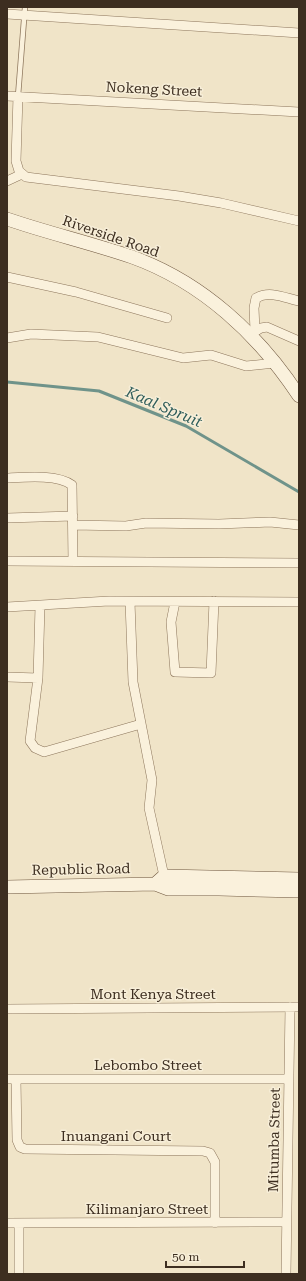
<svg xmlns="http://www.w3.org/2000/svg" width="306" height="1281" viewBox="0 0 306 1281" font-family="'Roboto Serif',serif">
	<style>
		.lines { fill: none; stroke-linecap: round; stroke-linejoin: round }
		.stream { stroke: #6f938a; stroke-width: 3 }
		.lane-casing { stroke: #8d765c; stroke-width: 6 }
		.street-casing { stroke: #8d765c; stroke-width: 10 }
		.secondary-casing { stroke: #6f573f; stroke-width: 14 }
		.lane { stroke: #faf1dc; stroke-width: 4.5 }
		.street { stroke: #faf1dc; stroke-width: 9 }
		.secondary { stroke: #faf1dc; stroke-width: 13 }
		.labels { text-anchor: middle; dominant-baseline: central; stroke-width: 3; stroke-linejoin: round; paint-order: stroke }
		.street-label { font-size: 14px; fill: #3d2e20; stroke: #f7eed8 }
		.water-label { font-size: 15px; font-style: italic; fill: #2f5d5a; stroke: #f7eed8 }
	</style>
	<rect width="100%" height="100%" fill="#f0e4c8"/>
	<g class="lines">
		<path class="stream" d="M7,382L99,391L186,426L299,492"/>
		<defs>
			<path id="lane" d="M18,96L25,7"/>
			<path id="street" d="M7,14L299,33
				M7,96L299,112
				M18,96L16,161L19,171L26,177L179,196L221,203L299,221
				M7,181L22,174
				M7,277L76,292L167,318
				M255,331L254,308L256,298C270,290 285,298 299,301
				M251,334L261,328L267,327L299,341
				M7,338L31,334L98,337L183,358L211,355L246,366L275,363
				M7,478C25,477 58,474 72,485L73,561
				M7,518L73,516
				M73,525L126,526L146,523L219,524L270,522L299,525
				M7,561L299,563
				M130,602L133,682L152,780L149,808L164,876
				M175,602L171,622L175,672L211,673L214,601
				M7,607L109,601L299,602
				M7,677L38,678L30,741L35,748L44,752L141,724
				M38,678L40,606
				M7,1009L299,1007
				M7,1079H289
				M16,1079L17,1140L20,1147L25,1149L203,1151L210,1153L215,1162V1223
				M7,1223L286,1222
				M19,1274V1223
				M286,1274L290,1007"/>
			<path id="secondary" d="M7,219C48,233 91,243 132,257C202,282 259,335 299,396
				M155,884L164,876L299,879
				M7,887L155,884L168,889H219L299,891"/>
		</defs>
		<use href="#lane" class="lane-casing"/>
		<use href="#street" class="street-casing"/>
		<use href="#secondary" class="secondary-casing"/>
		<use href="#lane" class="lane"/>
		<use href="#street" class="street"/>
		<use href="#secondary" class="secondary"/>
	</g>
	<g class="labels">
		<g class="street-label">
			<text transform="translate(154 89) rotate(3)">Nokeng Street</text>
			<text transform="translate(111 236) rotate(19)">Riverside Road</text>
			<text transform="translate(81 869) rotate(-1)">Republic Road</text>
			<text x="153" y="994">Mont Kenya Street</text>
			<text x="148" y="1065">Lebombo Street</text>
			<text x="116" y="1136">Inuangani Court</text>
			<text transform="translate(274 1140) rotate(-89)">Mitumba Street</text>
			<text x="147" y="1209">Kilimanjaro Street</text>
		</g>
		<g class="water-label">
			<text transform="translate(164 407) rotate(23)">Kaal Spruit</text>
		</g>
	</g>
	<rect width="306" height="1281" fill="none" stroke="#3d2e20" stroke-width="16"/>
	<path d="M166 1261v6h78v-6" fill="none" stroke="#3d2e20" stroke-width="2"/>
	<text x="172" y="1261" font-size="12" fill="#3d2e20" stroke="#f7eed8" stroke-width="3" paint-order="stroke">50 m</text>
</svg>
